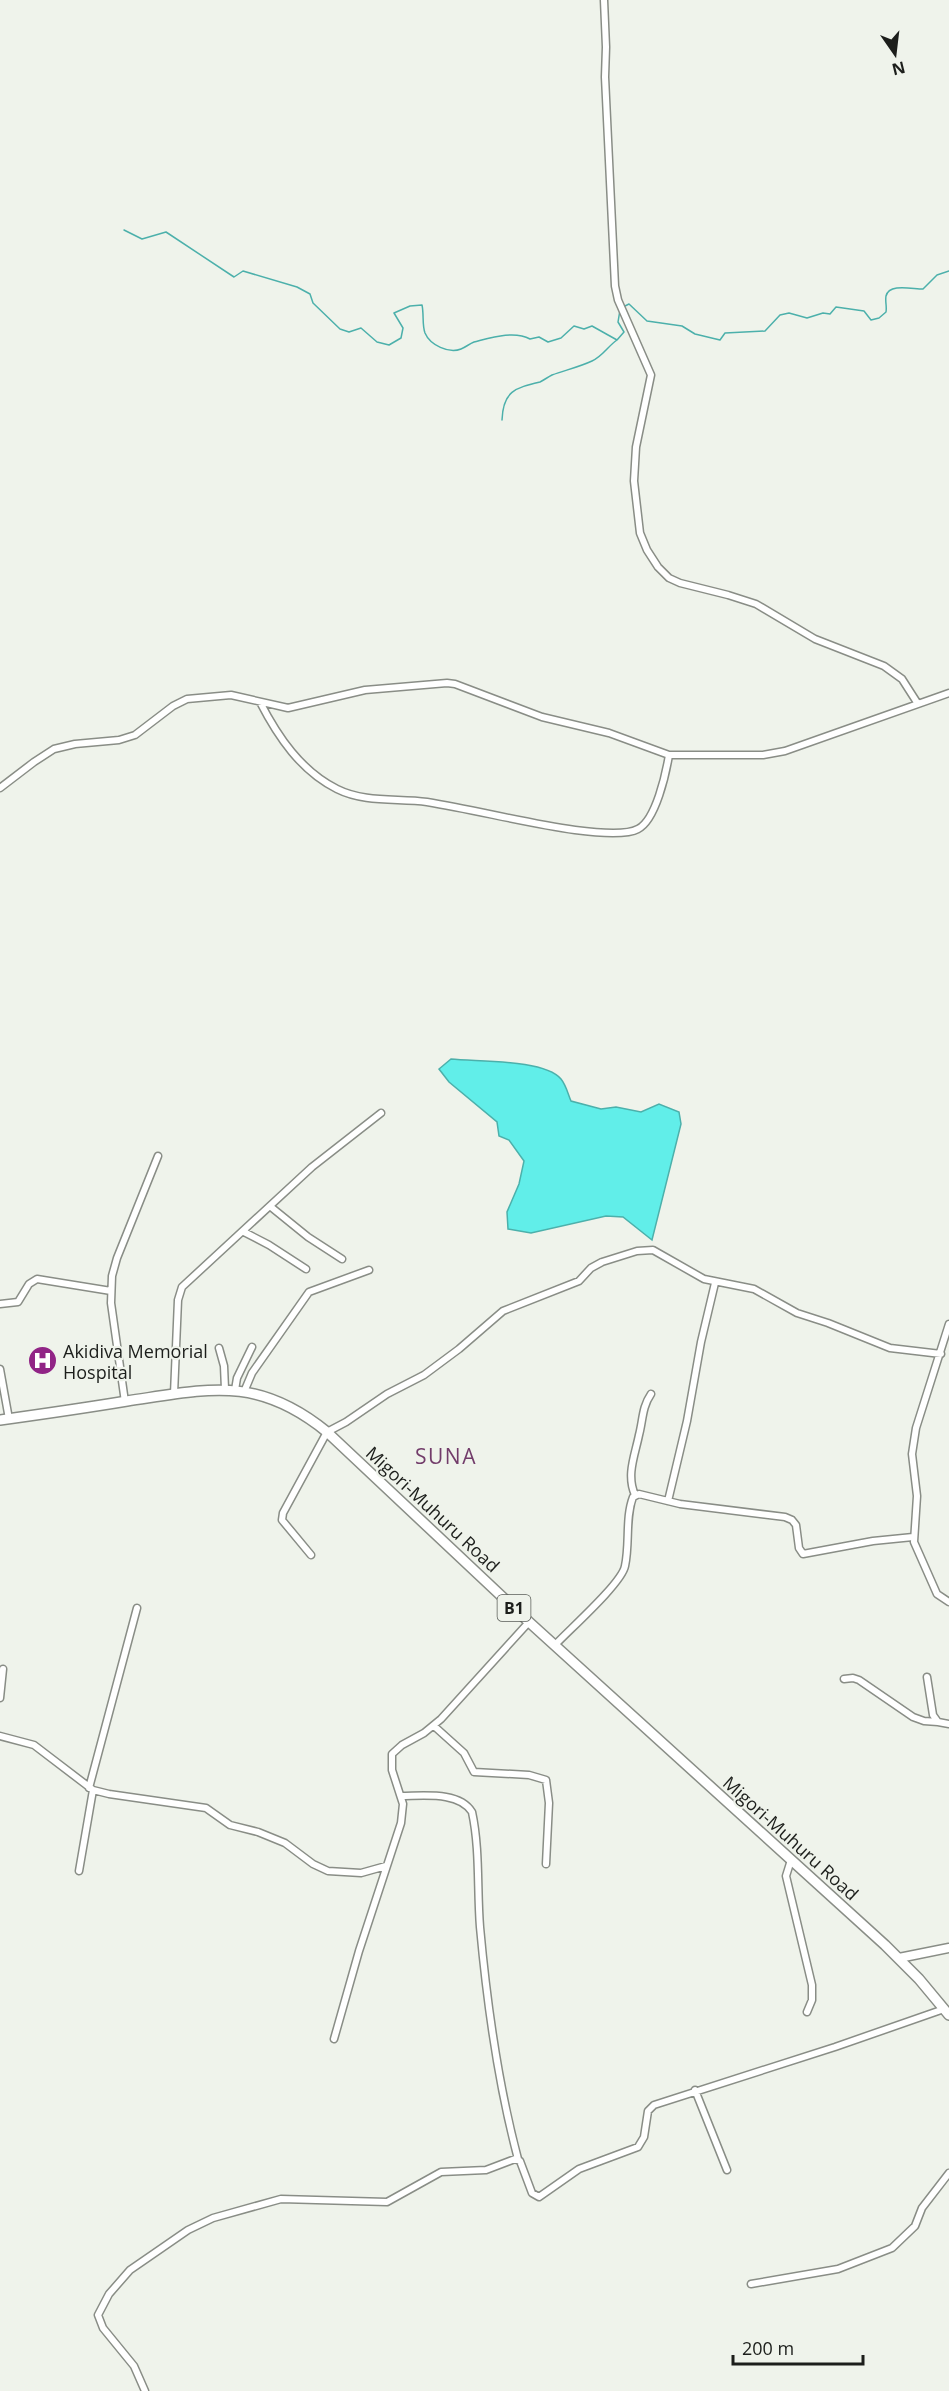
<svg xmlns="http://www.w3.org/2000/svg" width="949" height="2391" viewBox="0 0 949 2391" font-family="'Open Sans',sans-serif">
	<style>
		.water { fill: #61eee9; stroke: #4cb0ab; stroke-width: 1.5 }
		.lines { fill: none; stroke-linecap: round; stroke-linejoin: round }
		.stream { stroke: #4cb0ab; stroke-width: 1.5 }
		.minor-casing { stroke: #898d86; stroke-width: 9 }
		.major-casing { stroke: #898d86; stroke-width: 11 }
		.highway-casing { stroke: #898d86; stroke-width: 12 }
		.minor { stroke: #fff; stroke-width: 6 }
		.major { stroke: #fff; stroke-width: 8 }
		.highway { stroke: #fff; stroke-width: 9 }
		.labels { text-anchor: middle; dominant-baseline: central; stroke-width: 4.5; stroke-linejoin: round; paint-order: stroke }
		.shield { fill: #eff3eb; stroke: #5b5e59; stroke-width: 1.5 }
		.shield-label { font-size: 16px; font-weight: bold; fill: #1c1e1b }
		.poi-label { font-size: 18px; fill: #1c1e1b; stroke: #eff3eb; text-anchor: start }
		.street-label { font-size: 18px; fill: #1c1e1b; stroke: #eff3eb }
		.quarter-label { font-size: 21px; letter-spacing: 1.5px; fill: #723c6a; stroke: #eff3eb }
	</style>
	<rect width="100%" height="100%" fill="#eff3eb"/>
	<path class="water" d="M451,1059C478,1062 544,1059 561,1079C566,1085 568,1094 571,1101L601,1109L616,1107L641,1112L659,1104L679,1112L681,1124L652,1240L623,1217L606,1216L531,1233L508,1229L507,1212L519,1184L524,1161L509,1140L499,1136L497,1122L449,1082L439,1069Z"/>
	<g class="lines">
		<path class="stream" d="M124,230L142,239L166,232L234,277L243,271L297,287L310,294L313,303L340,329L349,332L361,328L377,342L389,345L401,338L403,328L394,313L410,306L422,305C424,314 422,325 425,333C430,345 449,354 461,349C466,347 469,344 474,342C490,338 514,330 530,339L539,337L548,342L561,338L574,326L584,329L592,326L617,340L624,332L618,322L620,310
			M623,307L629,304L647,321L682,326L695,334L720,340L725,333L765,331L780,315L789,313L807,318L823,313L830,314L836,307L864,311L871,320L879,318L886,312C887,306 885,302 886,296C889,283 912,289 923,289L937,275L949,271
			M502,420C503,391 515,388 540,382C544,380 548,377 552,375C566,370 579,367 592,361C603,356 608,346 617,340"/>
		<defs>
			<path id="minor" d="M604,0L606,47L605,77L615,286L618,300L651,375L636,447L634,481L640,533L647,550L658,567L669,578L680,583L728,595L756,604L815,639L884,666L902,679L918,704
				M260,702C278,737 301,771 337,789C365,803 397,798 427,802C476,810 525,823 575,830C590,832 625,836 638,829C656,820 666,773 669,755
				M0,788L34,762L54,749L75,744L119,740L135,735L173,706L187,699L231,695L288,708L365,690L447,683L455,684L542,717L609,733L669,755H763L785,751L949,693
				M271,1207L308,1237L342,1259
				M244,1232L269,1245L306,1269
				M0,1304L18,1302L29,1284L37,1279L111,1291
				M949,1324L916,1428L912,1454L917,1496L914,1542L937,1594L949,1602
				M219,1348L224,1366L225,1389
				M0,1369L9,1419
				M235,1390L237,1378L252,1347
				M244,1392L252,1373L309,1292L369,1270
				M174,1394L178,1300L182,1287L312,1167L381,1113
				M125,1402L111,1303L112,1276L117,1258L158,1156
				M635,1495C626,1475 635,1455 639,1435C643,1420 642,1407 651,1394
				M668,1501L687,1421L701,1342L715,1283
				M311,1555L282,1520L283,1513L327,1432L346,1422L387,1394L424,1375L459,1349L503,1311L579,1281L591,1268L602,1262L637,1251L653,1250L704,1279L754,1289L797,1313L828,1323L890,1348L941,1354
				M555,1645C570,1629 622,1583 625,1566C630,1543 625,1518 633,1497L639,1494L680,1504L785,1517L792,1520L796,1525L799,1548L803,1554L873,1541L913,1537
				M927,1677L933,1715L938,1722L949,1724
				M844,1679L853,1678L859,1680L913,1717L924,1721L938,1722
				M0,1698L3,1669
				M434,1726L464,1753L474,1772L529,1775L546,1780L549,1803L546,1864
				M0,1736L34,1745L93,1790L109,1794L206,1808L230,1825L258,1832L285,1843L313,1864L328,1871L361,1873L386,1866
				M89,1788L137,1608
				M401,1796C423,1796 459,1791 472,1812C480,1849 477,1889 480,1927C487,2004 498,2084 518,2159
				M791,1860L786,1876L812,1985V2000L807,2012
				M79,1871L93,1790
				M334,2039L359,1951L401,1823L403,1804L392,1770V1754L402,1745L424,1733L441,1719L529,1622
				M695,2090L727,2170
				M751,2284L838,2269L892,2248L915,2226L922,2208L949,2173
				M145,2391L134,2366L103,2328L98,2315L109,2294L130,2270L188,2230L213,2218L281,2199L387,2202L441,2172L486,2170L515,2159L520,2161L532,2193L539,2197L579,2169L638,2147L644,2137L648,2111L654,2105L835,2047L944,2009"/>
			<path id="major" d="M899,1958L949,1948"/>
			<path id="highway" d="M0,1420C43,1414 85,1408 127,1401C209,1389 257,1375 327,1432L529,1622L885,1945L919,1979L949,2015"/>
		</defs>
		<use href="#minor" class="minor-casing"/>
		<use href="#major" class="major-casing"/>
		<use href="#highway" class="highway-casing"/>
		<use href="#minor" class="minor"/>
		<use href="#major" class="major"/>
		<use href="#highway" class="highway"/>
	</g>
	<defs>
		<symbol id="hospital-disc" viewBox="-11 -11 22 22"><circle r="9.5" fill="#912486" stroke="#eff3eb"/><path d="M-5-5h3v3.5h4V-5h3V5h-3V1.5h-4V5h-3Z" fill="#fff"/></symbol>
	</defs>
	<g fill-rule="evenodd">
		<use href="#hospital-disc" x="26" y="1344" width="33" height="33"/>
	</g>
	<g class="labels">
		<rect class="shield" x="497.5" y="1595" width="33" height="26" rx="4.5"/>
		<g class="shield-label">
			<text x="514" y="1608">B1</text>
		</g>
		<g class="poi-label">
			<text x="63" y="1351">Akidiva Memorial<tspan x="63" dy="21">Hospital</tspan></text>
		</g>
		<g class="street-label">
			<text transform="translate(433 1509) rotate(43)">Migori-Muhuru Road</text>
			<text transform="translate(791 1838) rotate(42)">Migori-Muhuru Road</text>
		</g>
		<g class="quarter-label">
			<text x="446" y="1456">SUNA</text>
		</g>
	</g>
	<g transform="translate(895 54) rotate(166)" stroke="#eff3eb" stroke-width="4.5" paint-order="stroke">
	<path d="M0-4.5L10 22L0 15L-10 22Z" fill="#1c1e1b"/>
	<text y="-9" font-size="16" font-weight="bold" text-anchor="middle" fill="#1c1e1b">N</text>
	</g>
	<path d="M733 2355v9h130v-9" fill="none" stroke="#1c1e1b" stroke-width="3"/>
	<text x="742" y="2355" font-size="18" fill="#1c1e1b" stroke="#eff3eb" stroke-width="4.5" paint-order="stroke">200 m</text>
</svg>
